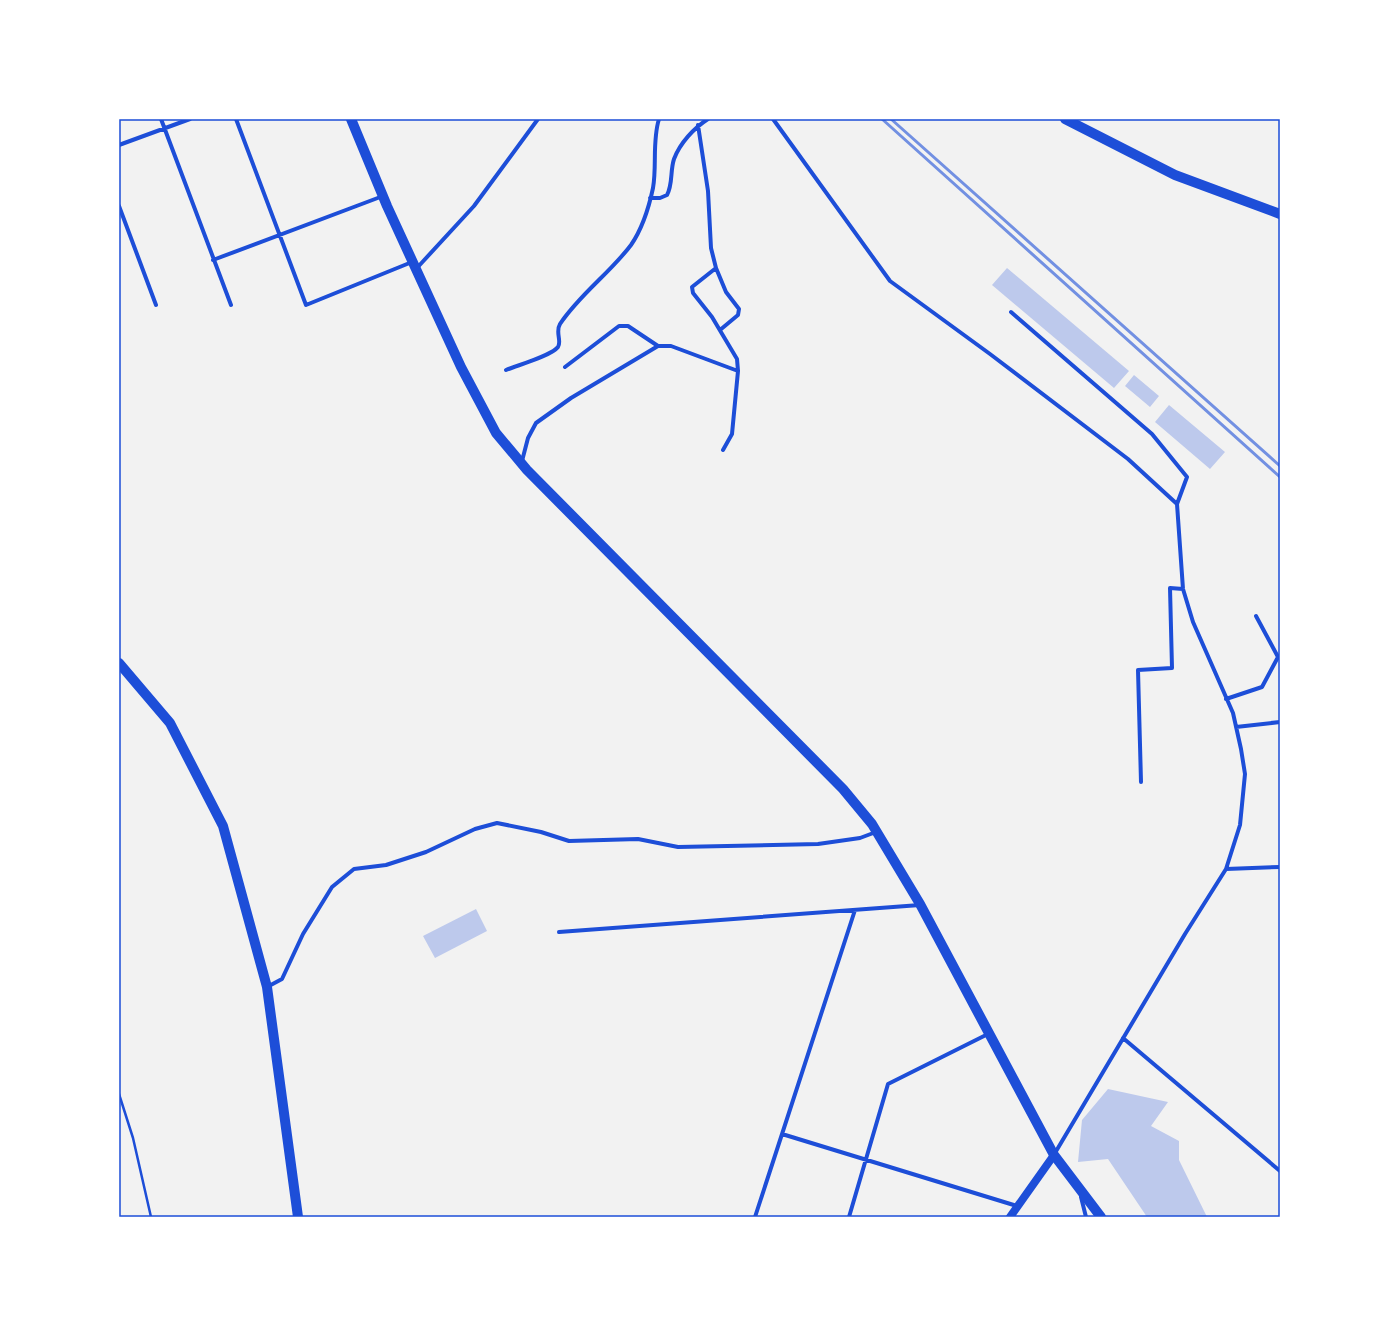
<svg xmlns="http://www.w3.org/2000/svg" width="1399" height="1336" viewBox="0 0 1399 1336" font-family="'Open Sans',sans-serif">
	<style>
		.building { fill: #bdc9ec }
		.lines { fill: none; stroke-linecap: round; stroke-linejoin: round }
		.path { stroke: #1d4ed8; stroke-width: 2.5 }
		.minor { stroke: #1d4ed8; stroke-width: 4 }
		.secondary { stroke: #1d4ed8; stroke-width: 8 }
		.primary { stroke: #1d4ed8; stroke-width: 10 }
		.rail { stroke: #7290e2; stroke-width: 3 }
		.neatline { fill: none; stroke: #1d4ed8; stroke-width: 1.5 }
	</style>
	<rect width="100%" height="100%" fill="#f2f2f2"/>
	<path class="building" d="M1007,268L1129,371L1114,388L992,285Z
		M1134,375L1159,396L1150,407L1125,386Z
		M1169,405L1225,452L1210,469L1155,422Z
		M476,909L487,931L435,958L423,936Z
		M1108,1089L1168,1102L1151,1126L1179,1141V1160L1207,1217H1147L1108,1159L1078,1162L1082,1120Z"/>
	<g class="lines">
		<path class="path" d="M119,1094L133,1138L151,1217"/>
		<path class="minor" d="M161,119L231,305
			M236,119L306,305L412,262
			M773,119L890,281L990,354L1128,459L1177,504
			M698,125L708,191L711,248L716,268L726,292L739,309L738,315L720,330
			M119,145L190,119
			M650,198H660L667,195C673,184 670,171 674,159C680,143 694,128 708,119
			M119,206L156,305
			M213,260L383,196
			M716,268L692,287L693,293L712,317L737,359L738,371L732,434L723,450
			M416,269L474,206L538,119
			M1011,312L1152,434L1187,477L1177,504L1183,589L1193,622L1233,713L1241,749L1245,774L1240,825L1226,869L1185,934L1055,1153
			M565,367L619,326H628L658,346
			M506,370C518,365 551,356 558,347C562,341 555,332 560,324C580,294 610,273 631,245C642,229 649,207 653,188C657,166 652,141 659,119
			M522,461L528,438L536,423L571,398L658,346H671L738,371
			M1256,616L1278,657
			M1226,699L1262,687L1278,657H1280
			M1236,727L1280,722
			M1141,782L1138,670L1172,668L1170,588L1183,589
			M1226,869L1280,867
			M559,932L920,905
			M267,987L282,979L303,934L332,887L354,869L386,865L426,852L475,829L497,823L541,832L569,841L638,839L678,847L818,844L860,838L876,832
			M1123,1038L1280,1171
			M782,1134L1017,1206
			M1081,1197L1086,1217
			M755,1217L855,910
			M849,1217L888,1084L988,1034"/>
		<path class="secondary" d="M1010,1217L1054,1155"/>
		<path class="primary" d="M351,119L387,206L461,367L496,433L527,470L843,789L872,824L920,904L1054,1155L1101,1217
			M1065,119L1175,175L1280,214
			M119,663L170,723L223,826L267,987L298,1217"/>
		<path class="rail" d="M882,119L1280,477
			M891,119L1280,466"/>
	</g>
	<rect width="1399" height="1336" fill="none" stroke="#ffffff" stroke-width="240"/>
	<rect x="120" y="120" width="1159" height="1096" class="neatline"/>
</svg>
